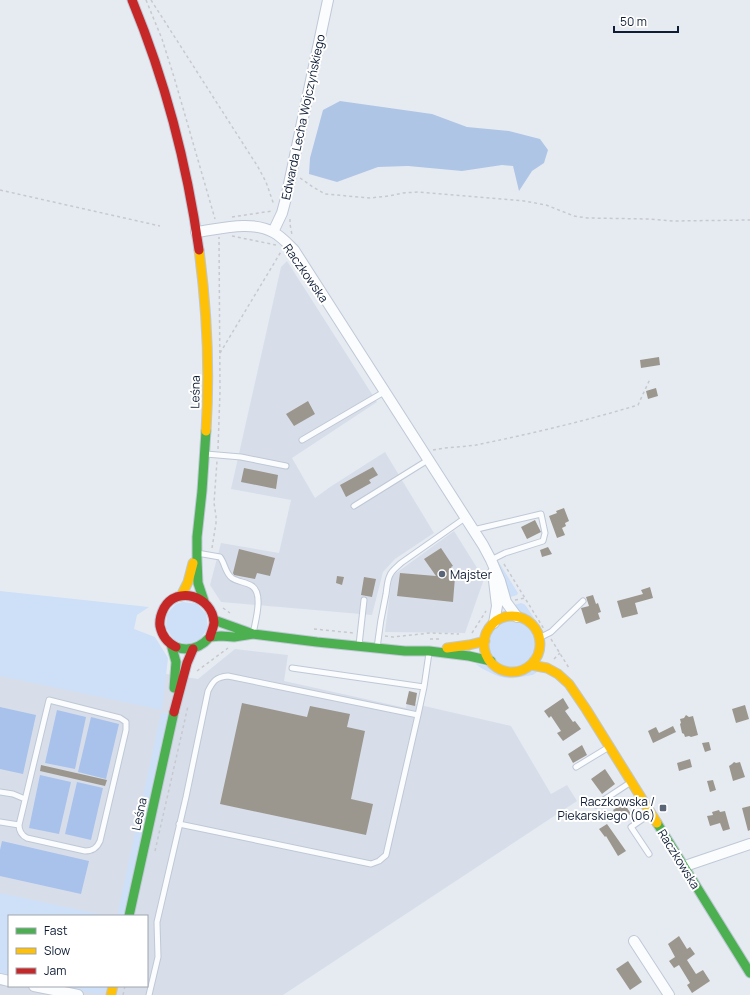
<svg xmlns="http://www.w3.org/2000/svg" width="750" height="995" viewBox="0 0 750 995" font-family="Manrope,sans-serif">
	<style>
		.built { fill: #d7dee9; fill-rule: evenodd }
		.green { fill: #cedff8 }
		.forest { fill: #afc5e6 }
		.water { fill: #a8c2ec }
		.building { fill: #9c978e }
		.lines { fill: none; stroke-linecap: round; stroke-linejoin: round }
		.lane-casing { stroke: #bfc8d6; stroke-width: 7 }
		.street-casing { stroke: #bfc8d6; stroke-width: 12 }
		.fast-casing { stroke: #bfc8d6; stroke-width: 11 }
		.slow-casing { stroke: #bfc8d6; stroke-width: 11 }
		.jam-casing { stroke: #bfc8d6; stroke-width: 11 }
		.path { stroke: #c7c9ce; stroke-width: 1.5; stroke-dasharray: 3 3; stroke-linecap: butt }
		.lane { stroke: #fbfcfd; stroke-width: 5 }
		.street { stroke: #fbfcfd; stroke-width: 10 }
		.fast { stroke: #4caf50; stroke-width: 9 }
		.slow { stroke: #ffc107; stroke-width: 9 }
		.jam { stroke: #c62828; stroke-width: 9 }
		.poi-dot { fill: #5a6577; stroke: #fff; stroke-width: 1.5 }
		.labels { text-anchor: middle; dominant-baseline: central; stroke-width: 4; stroke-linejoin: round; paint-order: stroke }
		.street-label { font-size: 12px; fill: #0e1d35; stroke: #fff }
		.poi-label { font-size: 12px; fill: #0e1d35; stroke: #fff; text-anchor: start }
	</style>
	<rect width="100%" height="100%" fill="#e6ebf2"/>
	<path class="built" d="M287,261L377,402L292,458L315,498L330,487L385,452L434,533L395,559L383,572L372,615L221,602L210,585L221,543L279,553L291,500L231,489L281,267Z
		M454,531L484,579L465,633L385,632L392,576Z
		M0,647L198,679L235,649L288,655L284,681L406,708L407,702L511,726L551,794L567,785L577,801L283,995H0ZM9,916H147V986H9Z"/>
	<path class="green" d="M497,561H498L518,593L517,595L507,598L504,580Z
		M0,591L149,607L137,615L134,629L155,637L168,658L162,710L0,676Z
		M183,602L197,604L206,614L208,628L200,639L187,644L174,640L166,628L167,615L171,609L176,604Z
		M521,603L524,604L526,606L544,633H542C532,615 524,617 511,606Z
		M484 644a28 28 0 1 1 56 0a28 28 0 1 1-56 0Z
		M476,664L489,666L495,672L504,675L512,676L520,675L529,671L539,669C535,675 533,675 526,676C508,680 503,679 487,671C483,669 479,667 476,664Z
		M161,713H168L124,916H117Z
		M0,893L108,916H9V976L0,974Z
		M55,986H108C106,991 103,993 98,994Z"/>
	<path class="forest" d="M340,101L432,114L467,127L509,131L540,139L548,150L544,163L532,171L519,191L513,166L502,165L462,171L408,166L378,167L337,182L309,174L310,158L323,110Z"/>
	<path class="water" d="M0,707L36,715L23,774L0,769Z
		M57,710L86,717L75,769L45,763Z
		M91,717L119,724L106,779L78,772Z
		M40,775L71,782L59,834L29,828Z
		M77,782L103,788L91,840L65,834Z
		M2,841L89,861L81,894L0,876V850Z"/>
	<path class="building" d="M659,357L660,365L641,368L640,360Z
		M656,388L658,396L648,399L646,391Z
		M308,401L315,414L294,426L286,414Z
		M373,467L378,475L369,480L371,483L346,497L340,485Z
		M244,468L278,475L276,489L241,482Z
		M564,508L569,521L565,523L566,526L562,528L565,535L557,538L549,516L557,513L556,511Z
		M535,520L541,532L527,539L521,527Z
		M548,547L552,554L542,557L540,550Z
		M441,548L453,566L451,567L454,572V577H455L453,602L397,596L400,573L436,576L424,559Z
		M239,549L275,558L270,576L257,573L255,579L234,575L233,573Z
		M337,576L344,577L342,585L336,583Z
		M364,577L376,579L372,597L361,595Z
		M650,587L653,598L635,603L638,614L622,618L617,601L643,594L641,590Z
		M593,595L596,604L598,603L601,612L598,613L600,619L586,624L581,608L589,606L586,597Z
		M409,691L417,693L415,706L406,704Z
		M563,698L569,708L565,711L573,722L575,721L581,729L563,741L557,733L561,731L551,716L549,718L544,711Z
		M242,703L307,717L310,706L350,714L347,727L365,731L351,799L373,804L366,835L220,804Z
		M745,705L749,719L736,723L732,709Z
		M686,715L689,717L693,716L698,735L691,737L689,736L685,737L684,734L682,733L680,724L681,723L680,719L684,718Z
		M673,726L676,732L653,743L648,731L656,727L659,733Z
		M709,742L711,750L705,752L702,743Z
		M582,745L587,755L573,763L568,754Z
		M690,759L692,767L679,771L677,763Z
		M734,762L736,763L740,762L745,777L733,781L729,766L732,764Z
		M41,765L107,780L105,786L40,771Z
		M605,769L615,784L602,794L591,779Z
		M713,780L716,790L710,792L707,781Z
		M624,803L631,814L620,821L613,810Z
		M750,806V830L748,831L742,808Z
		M719,810L720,812L725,811L730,829L723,831L720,823L710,826L707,816L713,815L712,812Z
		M607,824L626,851L618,856L606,836L605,837L599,829Z
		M679,936L687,949L690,947L695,954L687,960L696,974L703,970L710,981L692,993L687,985L690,983L679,965L674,968L669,961L675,957L668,944Z
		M628,961L642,982L630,990L616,969Z"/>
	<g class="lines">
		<defs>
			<path id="lane" d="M302,440L384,392
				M206,454L241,457L286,466
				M354,506L428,460
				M473,530L541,514L545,533L543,541L505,553L491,560
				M197,553L220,557C225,563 225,573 232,578C238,582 246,582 252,586C264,594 255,622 253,634
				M539,638L551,632L583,601
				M359,645L364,600
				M377,648C379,630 382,612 386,594C387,588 387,581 390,575C392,570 397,567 401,563L465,518
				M292,668L424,687L418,715
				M424,687L429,653
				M49,700L120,718L126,722V730L100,841C97,848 93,851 85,851L27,838C21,835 19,831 19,825Z
				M576,767L609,747
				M0,792L13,794L25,799
				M596,805L631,782
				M0,822L19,825
				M649,854L631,827L650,814
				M149,995L158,957L157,922L186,797L208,691C213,681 216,677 228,676L418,715L386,855L379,861L371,864L179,824"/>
			<path id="street" d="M196,232C220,229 251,220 273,232C281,236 288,244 294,250L483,545L491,560L500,581L506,602L517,617
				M273,232L282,213L286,198L328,0
				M493,572L497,606L494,623
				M685,866L750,844
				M634,941L669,995
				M0,979L9,981
				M34,986L78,995"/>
			<path id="fast" d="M204,601L198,583L197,560V537L202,491L206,431
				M214,620L253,634L317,642L405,651H429L469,656L491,661
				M171,644L176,662L174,688
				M176,647C190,652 201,647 210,637L221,636L234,637L253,634
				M657,823L750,973
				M129,916L174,712"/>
			<path id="slow" d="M199,250C207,310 210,370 206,431
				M181,596L188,582L193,563
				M484 644a28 28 0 1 1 56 0a28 28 0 1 1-56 0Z
				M447,648L469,645L485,641
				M531,665L547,668L558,674L569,684L586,709L657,823
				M111,995L113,986"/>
			<path id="jam" d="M132,0C165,80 187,164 199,250
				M176,647C168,643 162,636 160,626C159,619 161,614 164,608C177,585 212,596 214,622C214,627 211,632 210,637
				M174,712L187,663L193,649"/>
		</defs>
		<use href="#lane" class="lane-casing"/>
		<use href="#street" class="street-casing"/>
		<use href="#fast" class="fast-casing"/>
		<use href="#slow" class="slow-casing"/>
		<use href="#jam" class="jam-casing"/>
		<path class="path" d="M146,0L162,39L174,77L215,219
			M151,0L258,167L266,182L274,205
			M300,178L313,187L325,194L370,198L389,196L403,193L418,192L524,201L546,205L574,216L587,218L649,219L673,221L750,220
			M0,190L160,226
			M232,217L272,211
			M290,219V224L292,235
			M232,236L276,245
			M220,353L282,250
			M218,449L220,391L219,237
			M433,450C447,447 462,447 476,445C530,434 585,421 638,405L650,379
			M212,548L216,523V516L214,503L217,461
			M504,564L544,629
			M515,600L525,598
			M223,608L230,613
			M314,629L354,633
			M472,633L486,611
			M385,636L393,637L430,633L459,634
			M430,639H440
			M551,639L569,668
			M554,659L560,653
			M197,671L228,648
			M155,851L188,706
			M123,995L125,986"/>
		<use href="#lane" class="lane"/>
		<use href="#street" class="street"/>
		<use href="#fast" class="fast"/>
		<use href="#slow" class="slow"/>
		<use href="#jam" class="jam"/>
	</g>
	<g class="poi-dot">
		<circle cx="442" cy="574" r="4"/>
		<rect x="659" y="804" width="8" height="8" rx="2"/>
	</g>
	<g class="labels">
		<g class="street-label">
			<text transform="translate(303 117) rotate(-78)">Edwarda Lecha Wojczyńskiego</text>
			<text transform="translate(306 273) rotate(55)">Raczkowska</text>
			<text transform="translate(195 392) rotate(-89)">Leśna</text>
			<text transform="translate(139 814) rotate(-78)">Leśna</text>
			<text transform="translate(679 859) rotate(58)">Raczkowska</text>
		</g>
		<g class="poi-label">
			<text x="450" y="574">Majster</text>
			<text x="655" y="801" text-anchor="end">Raczkowska /<tspan x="655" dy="14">Piekarskiego (06)</tspan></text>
		</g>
	</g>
	<rect x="8" y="915" width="140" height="72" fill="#ffffff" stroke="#9fa5ae"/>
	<rect x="16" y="928" width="20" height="6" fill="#4caf50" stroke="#9fa5ae"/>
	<text x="44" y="935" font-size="12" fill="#0e1d35">Fast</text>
	<rect x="16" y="948" width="20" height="6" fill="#ffc107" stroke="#9fa5ae"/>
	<text x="44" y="955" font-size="12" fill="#0e1d35">Slow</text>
	<rect x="16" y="968" width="20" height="6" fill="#c62828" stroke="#9fa5ae"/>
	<text x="44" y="975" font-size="12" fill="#0e1d35">Jam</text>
	<path d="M614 26v6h64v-6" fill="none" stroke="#0e1d35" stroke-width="2"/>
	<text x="620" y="26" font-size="12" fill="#0e1d35" stroke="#ffffff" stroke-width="3" paint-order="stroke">50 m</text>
</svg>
